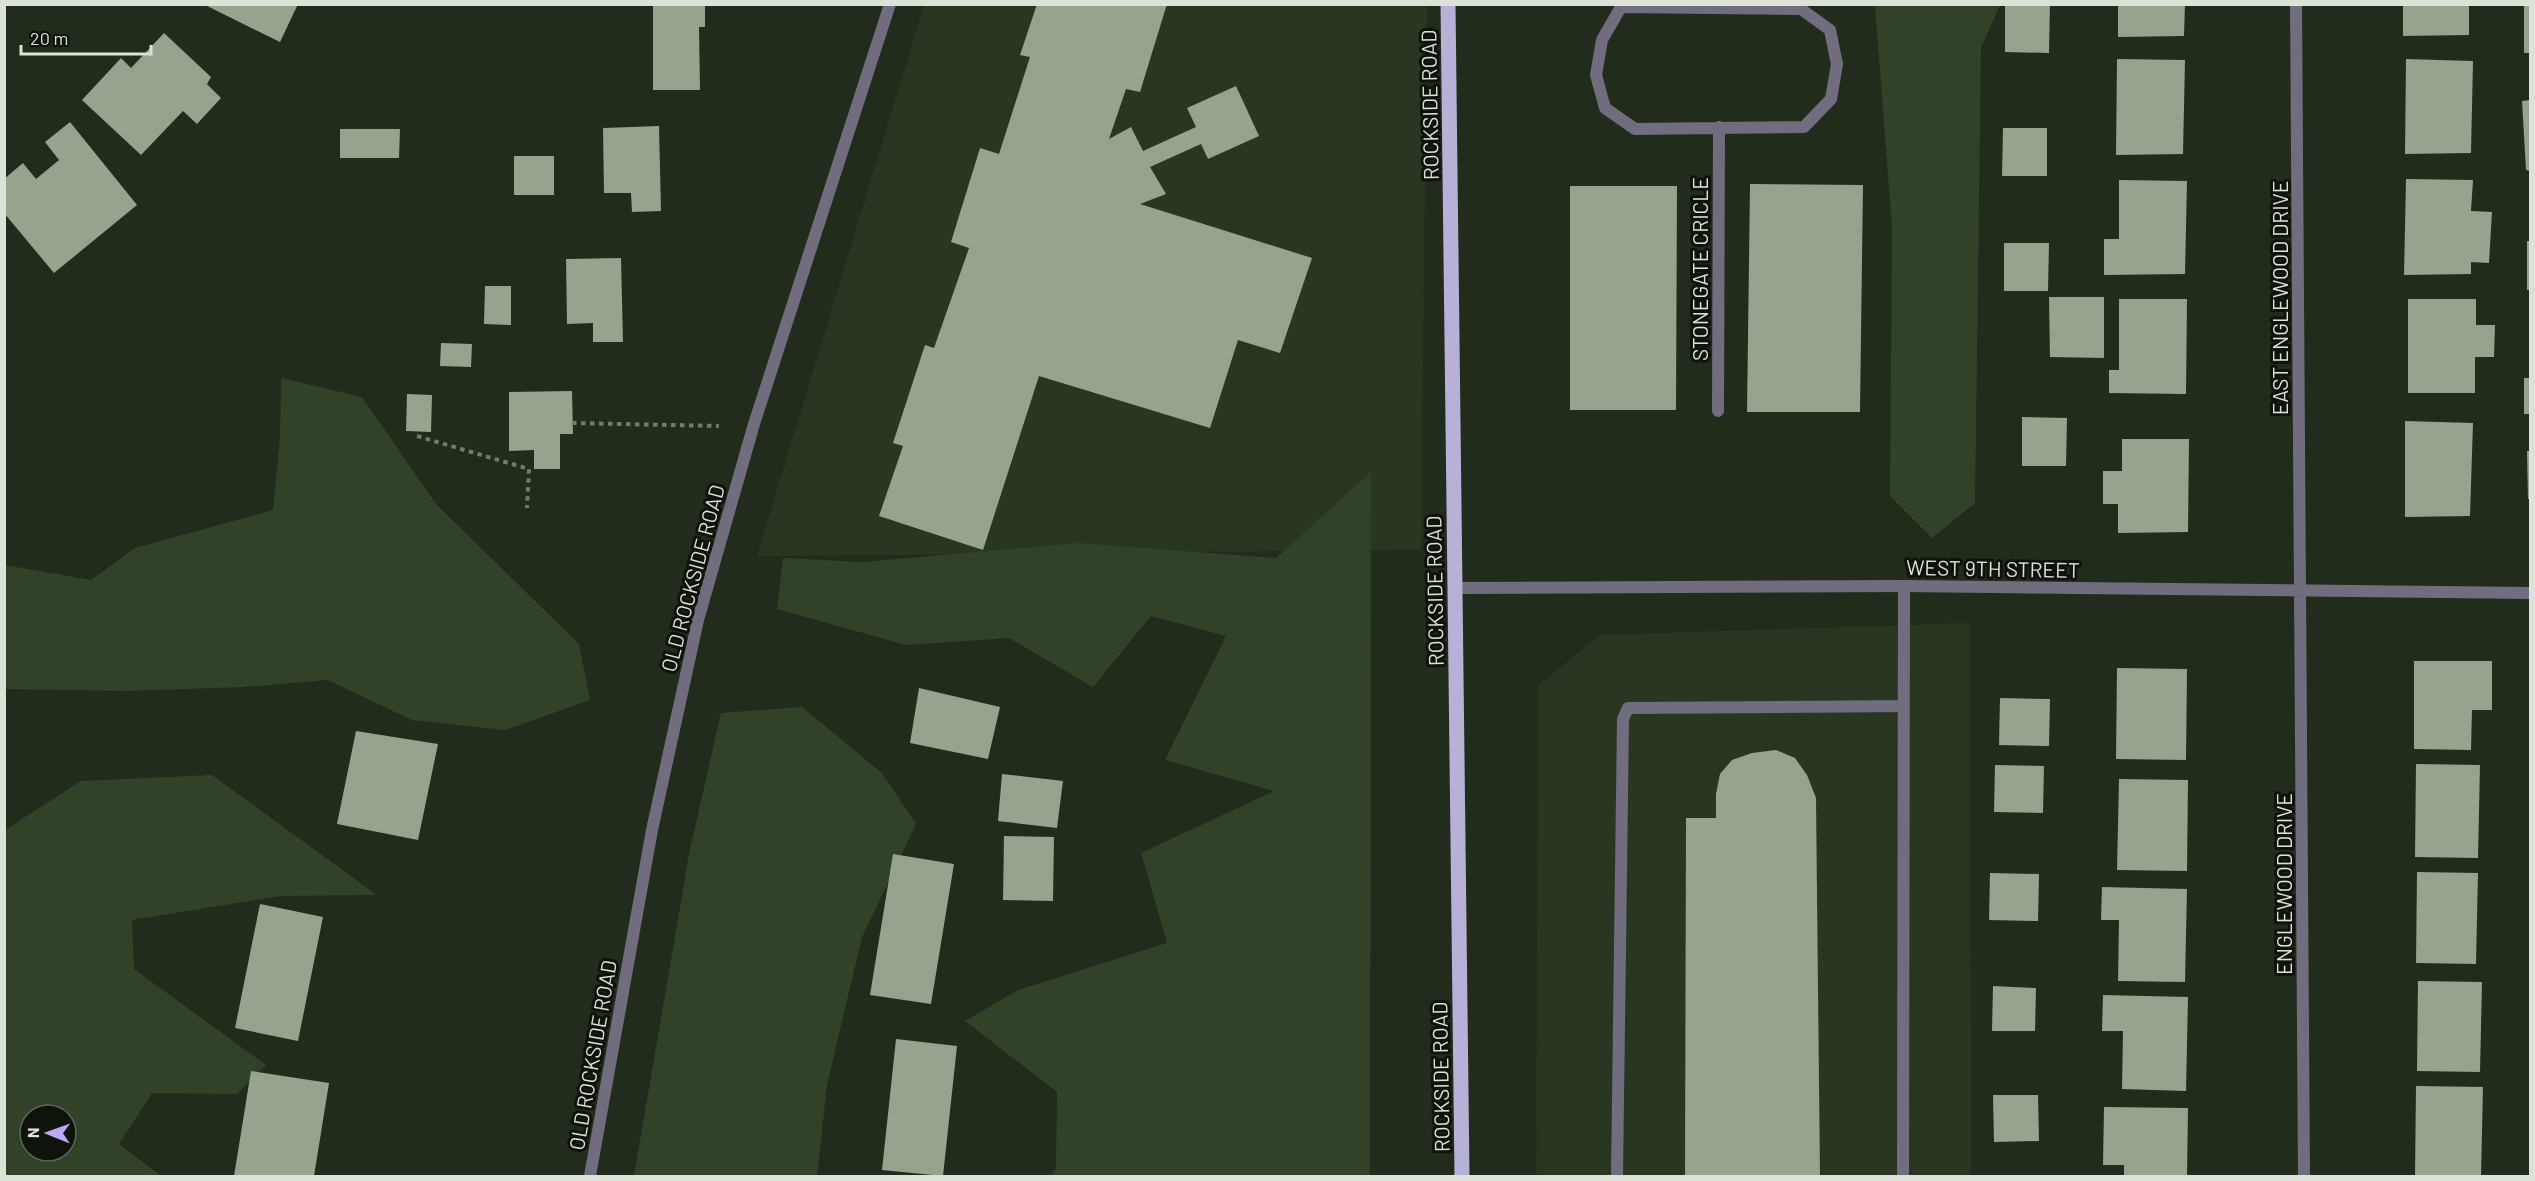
<svg xmlns="http://www.w3.org/2000/svg" width="2535" height="1181" viewBox="0 0 2535 1181" font-family="Barlow,sans-serif">
	<style>
		.built { fill: #293622 }
		.green { fill: #314229; fill-rule: evenodd }
		.building { fill: #96a38f }
		.lines { fill: none; stroke-linecap: round; stroke-linejoin: round }
		.path { stroke: #737b6e; stroke-width: 4; stroke-dasharray: 4.5 4.5; stroke-linecap: butt }
		.lane { stroke: #706d7f; stroke-width: 12 }
		.street { stroke: #706d7f; stroke-width: 12 }
		.primary { stroke: #b7b1d8; stroke-width: 15 }
		.labels { text-anchor: middle; dominant-baseline: central; stroke-width: 6; stroke-linejoin: round; paint-order: stroke }
		.street-label { font-size: 21px; fill: #dbe2d8; stroke: #0e130c }
	</style>
	<rect width="100%" height="100%" fill="#222c1c"/>
	<path class="built" d="M924,5H1427L1421,550L757,556Z
		M1970,623L1971,1176H1536L1538,686L1600,635Z"/>
	<path class="green" d="M1875,5H2000L1981,48L1975,503L1932,538L1890,496L1892,227Z
		M281,378L362,397L436,504L579,644L590,700L505,730L412,720L328,680L244,687L127,691L5,689V565L91,580L135,548L273,510L280,437Z
		M1371,472L1370,1176H1051L1056,1168L1057,1092L965,1021L1018,990L1167,943L1141,853L1274,791L1165,760L1226,636L1151,616L1093,687L1009,638L906,645L777,609L783,558L862,562L1078,543L1276,558Z
		M802,707L882,773L916,824L862,937L827,1085L817,1176H634L690,849L721,713Z
		M212,775L377,895L281,896L132,920L134,969L266,1065L237,1094L152,1093L119,1144L161,1176H5V830L81,781ZM30,1115H66V1151H30Z"/>
	<path class="building" d="M203,4H298L280,42Z
		M653,4H705V27H699L700,90H653Z
		M1037,4H1167L1140,92L1126,89L1109,139L1131,127L1143,151L1196,127L1187,108L1236,86L1259,136L1208,159L1201,144L1150,167L1166,194L1140,204L1312,258L1280,353L1238,340L1210,428L1039,376L983,550L879,516L903,446L893,443L925,345L934,348L969,248L951,242L980,148L999,154L1030,57L1020,55Z
		M2005,4H2050L2049,53L2005,52Z
		M2118,4H2185L2184,36L2118,37Z
		M2403,4H2469V35L2403,36Z
		M2524,4H2530V53H2524Z
		M164,33L211,77L207,84L221,98L197,124L183,111L141,155L82,100L121,58L131,68Z
		M2117,59L2185,60L2183,154L2116,155Z
		M2406,59L2473,61L2471,153L2405,154Z
		M2530,100V171L2526,170L2522,101Z
		M70,122L137,205L54,273L4,213V179L23,163L36,179L59,160L45,142Z
		M659,126L661,211L632,212L631,193H604L603,128Z
		M2003,128H2047V176H2002Z
		M340,129H400L399,158H340Z
		M514,156H554V195H514Z
		M2406,179L2473,180L2471,211L2492,212L2489,263L2471,262V274L2404,275Z
		M2119,180L2187,181L2185,274L2104,275V239H2119Z
		M1750,184L1863,185L1860,412H1747Z
		M1570,186H1677L1676,410H1570Z
		M2527,241H2530V290H2527Z
		M2004,243H2049L2048,291H2004Z
		M621,258L623,342H593V323L567,324L566,259Z
		M485,286H511V325L484,324Z
		M2049,297H2104V358L2050,357Z
		M2119,299H2187L2186,394L2109,393V370H2119Z
		M2408,299H2476V325H2495L2494,357H2475V393H2408Z
		M441,343L472,344L471,367L440,366Z
		M2524,378H2530V414H2524Z
		M572,391L573,434H560V469H534V450L509,451V392Z
		M407,394L432,395L431,432L406,431Z
		M2022,417L2067,418L2066,466H2022Z
		M2405,421L2473,423L2470,516L2405,517Z
		M2122,439H2189L2188,532L2118,533V504H2103V471H2122Z
		M2527,451H2530V499H2528Z
		M2414,661H2492V710H2472L2471,750L2414,749Z
		M2117,668L2187,669L2186,760L2116,759Z
		M919,688L1000,707L988,759L910,743Z
		M2000,698L2050,699L2049,746L1999,745Z
		M356,731L438,744L418,840L337,824Z
		M1776,750L1795,758L1807,775L1816,798L1820,1176H1685L1686,818H1716V794L1720,774L1732,760L1752,753Z
		M2416,764L2480,765L2478,858L2415,857Z
		M1995,765L2044,766L2043,813L1994,812Z
		M1002,774L1063,781L1057,828L998,821Z
		M2119,779L2188,780L2187,871L2117,870Z
		M1004,836L1054,837L1053,901L1003,900Z
		M893,854L954,864L931,1004L870,995Z
		M2417,872L2478,873L2476,964L2416,963Z
		M1990,873L2039,874L2038,921L1989,920Z
		M2102,887L2187,889L2185,982L2118,981L2119,920H2101Z
		M260,904L323,917L298,1041L235,1028Z
		M2418,981L2482,982L2480,1072L2417,1071Z
		M1993,986L2036,988L2035,1031H1992Z
		M2103,995L2188,997L2186,1091L2122,1089L2123,1031H2102Z
		M896,1039L957,1046L943,1176L882,1170Z
		M251,1071L329,1083L314,1176H234Z
		M2416,1086L2483,1087L2481,1176H2415Z
		M1993,1095H2038L2039,1141L1994,1142Z
		M2104,1107L2188,1108L2187,1176H2124V1165H2103Z"/>
	<g class="lines">
		<path class="path" d="M572,423L719,426
			M417,436L529,469L527,508"/>
		<path class="lane" d="M1617,1176L1623,719L1628,708L1904,706
			M1903,1176L1904,586"/>
		<path class="street" d="M2296,4L2304,1176
			M1621,7L1801,9L1830,30L1837,64L1831,99L1804,127L1635,129L1605,108L1596,75L1602,40Z
			M1718,411L1719,127
			M1455,588L1904,586L2530,593
			M590,1176L652,830L698,620L754,424L890,4"/>
		<path class="primary" d="M1448,4L1462,1176"/>
	</g>
	<g class="labels">
		<g class="street-label">
			<text transform="translate(1429 105) rotate(-91)">ROCKSIDE ROAD</text>
			<text transform="translate(1699 269) rotate(-90)">STONEGATE CRICLE</text>
			<text transform="translate(2279 298) rotate(-90)">EAST ENGLEWOOD DRIVE</text>
			<text transform="translate(1993 568) rotate(1)">WEST 9TH STREET</text>
			<text transform="translate(692 578) rotate(-75)">OLD ROCKSIDE ROAD</text>
			<text transform="translate(1434 591) rotate(-91)">ROCKSIDE ROAD</text>
			<text transform="translate(2283 884) rotate(-90)">ENGLEWOOD DRIVE</text>
			<text transform="translate(592 1055) rotate(-80)">OLD ROCKSIDE ROAD</text>
			<text transform="translate(1440 1077) rotate(-91)">ROCKSIDE ROAD</text>
		</g>
	</g>
	<rect width="2535" height="1181" fill="none" stroke="#dbe2d8" stroke-width="12"/>
	<g transform="translate(48 1133) rotate(271)"><circle r="28" fill="#0e130c" stroke="#60665e" stroke-width="1.5"/>
	<path d="M0-4.5L10 22L0 15L-10 22Z" fill="#baaaf6"/>
	<text y="-9" font-size="16" font-weight="bold" text-anchor="middle" fill="#dbe2d8">N</text>
	</g>
	<path d="M21 45v9h130v-9" fill="none" stroke="#dbe2d8" stroke-width="3"/>
	<text x="30" y="45" font-size="18" fill="#dbe2d8" stroke="#0e130c" stroke-width="4.5" paint-order="stroke">20 m</text>
</svg>
